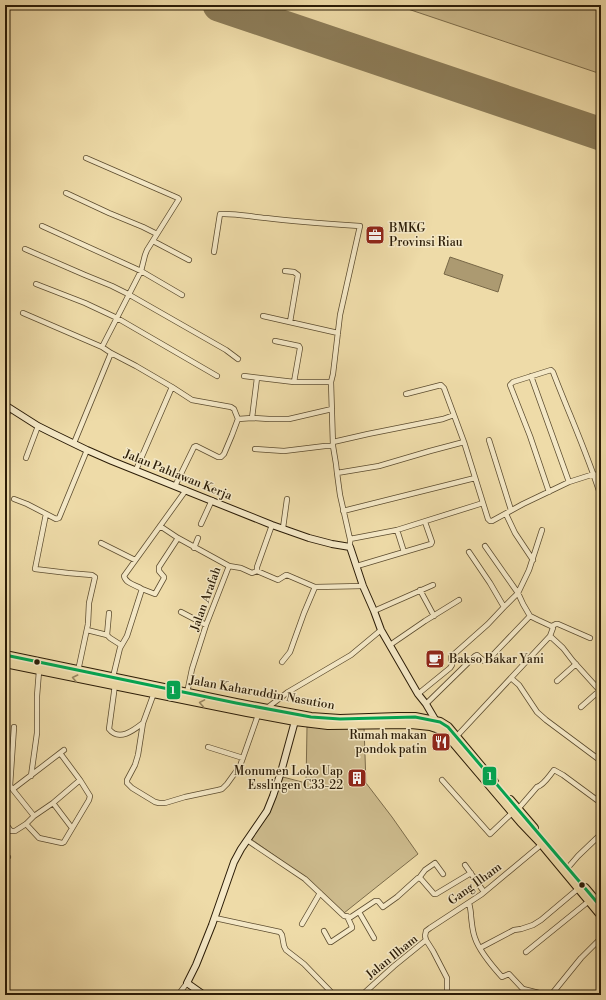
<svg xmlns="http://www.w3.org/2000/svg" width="606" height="1000" viewBox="0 0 606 1000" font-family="'Libre Bodoni',serif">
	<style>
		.green { fill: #cdbb8d; stroke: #7c6c4a }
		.water { fill: #ac9a71; stroke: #786847 }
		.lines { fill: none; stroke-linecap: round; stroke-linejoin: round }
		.runway { stroke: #8c7c58; stroke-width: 33 }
		.street-casing { stroke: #5c4c2f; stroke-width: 6 }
		.secondary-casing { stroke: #2b1c07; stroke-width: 8 }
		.highway-casing { stroke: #2b1c07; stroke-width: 10 }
		.street { stroke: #f4e8c6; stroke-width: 4.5 }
		.secondary { stroke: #f4e8c6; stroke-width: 6 }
		.highway { stroke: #eedba8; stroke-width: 8 }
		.bus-1-casing { stroke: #f4e8c6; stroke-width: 6 }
		.bus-1 { stroke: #00a651; stroke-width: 3 }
		.oneway { stroke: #968560 }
		.bus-dot { fill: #2b1c07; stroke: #f4e8c6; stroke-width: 1.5 }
		.labels { text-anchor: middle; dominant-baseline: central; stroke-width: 3; stroke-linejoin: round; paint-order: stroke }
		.poi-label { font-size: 12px; fill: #2b1c07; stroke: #f4e8c6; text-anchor: start }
		.street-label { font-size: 12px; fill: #2b1c07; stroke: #f4e8c6 }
		.line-badge { stroke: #f4e8c6; stroke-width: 1.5 }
		.badge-label { font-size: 11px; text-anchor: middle; font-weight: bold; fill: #fff }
	</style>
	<rect width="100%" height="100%" fill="#eedba8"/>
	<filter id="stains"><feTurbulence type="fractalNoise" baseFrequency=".005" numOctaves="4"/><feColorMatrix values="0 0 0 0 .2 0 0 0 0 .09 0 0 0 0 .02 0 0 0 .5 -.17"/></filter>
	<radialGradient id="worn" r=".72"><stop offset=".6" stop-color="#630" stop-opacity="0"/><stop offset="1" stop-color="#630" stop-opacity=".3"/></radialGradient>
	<path class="green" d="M396,5H601V74Z
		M307,727H364L366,783L392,817L418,854L344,913L306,878L251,839L269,814L283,777L302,782L306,784Z"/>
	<path class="water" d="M450,257L503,275L498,292L444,274Z"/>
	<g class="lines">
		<path class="runway" d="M219,5L601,134"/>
		<defs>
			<path id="street" d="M86,158L178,198L179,199L147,250L145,255L141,271L102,347
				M66,193L109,213L143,227L157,234
				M42,226L141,271L182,295
				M153,241L189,260
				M25,249L85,275L112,286L128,294L226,350L238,359
				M214,252L220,214C236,213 251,217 266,218C297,222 328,224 360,226L340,315L333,374L331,382L333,446L336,464L337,473L340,495L350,539V547
				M285,271L294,272L298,275L290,322
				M36,284L85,303L117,318L217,376
				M23,313L102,347L111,353L136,366L172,387L192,400L231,407L234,409L238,419L232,435L224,454L221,457H218L196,446L194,447L175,486
				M263,316L338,333
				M275,341L299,346L300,348L294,382
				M244,376L294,382H331
				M531,376L569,482
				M406,394L441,385L444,388L464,442L488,519L490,521H492L523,504L569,482L594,474
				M252,418L257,378
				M238,419L252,418L269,419H289L332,409
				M5,422L9,408
				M489,440L511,510
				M333,442L368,434L443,419L454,415
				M74,443L111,353
				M255,449L284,451L325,446H333
				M26,458L38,426
				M136,470L172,387
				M337,473L379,466L430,451L464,442
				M549,492L530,436L510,385L513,382L551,370L553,372C569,414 588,455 601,497
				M14,499L27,504L56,519L59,518L87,450
				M343,511L475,478
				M46,514L35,569L68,573L92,575L95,577L89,603L88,624L78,671
				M506,514L515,533L533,560
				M201,524L212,500
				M272,525L257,567V571L278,580L286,575H287L315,587
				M160,526L178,538L229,566L241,568L252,573L257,571
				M283,528L287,499
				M397,530L404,552
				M350,539L397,530L483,503
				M101,543L135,560
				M194,548L198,538
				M469,552L490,583L504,607
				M357,566L431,544L432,542L425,522
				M142,589L155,594L164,578V577L159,571V567L178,538
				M420,590L434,616
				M374,611L433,585
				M181,612L206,625
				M109,613L107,635L110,638L121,645
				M552,626L556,624H558L590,638
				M87,630L107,635
				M550,636L563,648L573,661L601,692
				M390,645L425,621L459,600
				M282,662L290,652L304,613L315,587L363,586
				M113,677L120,648L127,636L142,589C136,585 126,584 124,576L186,490
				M511,678L519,685L537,712L546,720L601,761
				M557,681L576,664
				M115,685L109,729C119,742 134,730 143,723
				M154,693L143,723L138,755L135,765L127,780V783L132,788L155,802L159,803H165L185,797L218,790L222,789L227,784L240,766L258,715
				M187,693L192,669L206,625L229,566
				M418,694L450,668L452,665L451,657L452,656L488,624L504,607L518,593L529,570L542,530
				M426,704L475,656L477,655L484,661L488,660L530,616
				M581,707L599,691
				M267,708L288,692L351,655L381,630
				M14,727L10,786L34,816
				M456,737L550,636L553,628L551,626L538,620L530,616L523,604L518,593L485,546
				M208,747L243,758
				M597,758L601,751
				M31,776L37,733V696L39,671
				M442,780L490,834L513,812
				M13,789L64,750
				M53,803L72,828
				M518,809L537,787C544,785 549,776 554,770L563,775L601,803
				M5,823L11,831H15L26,824L34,816L53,803L80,780
				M26,824L39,838L62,843L64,842L89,800L90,796L80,780L60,753
				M247,840L305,879L342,914L344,916L351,917L375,901H378L383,907L397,897L418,878L421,879L434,894H436L471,873
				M5,854L8,857
				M465,865L484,892
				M565,871L578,856L601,834
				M419,878L425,870L435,863L443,874
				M469,903C470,907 471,911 471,916C472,923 472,930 475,938C479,950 493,967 502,977L509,974L523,989L547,995
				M359,912L374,938
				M215,918L280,932L282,935L284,946L286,950L304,964L334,995
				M302,924L320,893
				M324,931L330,942H331L352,928V927L347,916
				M480,948L514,930L521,929L533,925L541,920L579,888
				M526,952L589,901
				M5,985V995
				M178,995L187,983
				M362,995L394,966L426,940
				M447,995V978L433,951L426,940L425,936L426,931L430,928L482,894L542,844
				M551,995L581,958L601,938"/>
			<path id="secondary" d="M5,405L38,426L52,433L87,450L112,461L272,525L309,538L332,544L350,547L363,586L374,611L381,630L418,694L426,704L436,721L435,724
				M204,995L187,983L196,965L212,925L234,862L241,849L267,811L273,796L281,772L295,721"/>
			<path id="highway" d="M5,655L236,703L311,717L340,719L398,717H415L440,722L448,727L494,782
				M5,663L247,712L295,721L328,725L411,724L430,726L439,729L453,742L521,822L542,844L601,915
				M510,800L534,828
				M585,888L601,907"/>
		</defs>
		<use href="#street" class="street-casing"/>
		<use href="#secondary" class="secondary-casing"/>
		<use href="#highway" class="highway-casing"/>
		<use href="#street" class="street"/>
		<use href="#secondary" class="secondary"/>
		<use href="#highway" class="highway"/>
		<defs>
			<path id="bus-1" d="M5,655L236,703L311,717L340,719L415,717L440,722L448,727L601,907"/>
		</defs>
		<use href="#bus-1" class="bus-1-casing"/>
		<use href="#bus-1" class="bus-1"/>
	</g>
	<defs><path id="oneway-chevron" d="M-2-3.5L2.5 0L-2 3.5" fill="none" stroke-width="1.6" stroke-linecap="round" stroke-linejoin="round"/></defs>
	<g class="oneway">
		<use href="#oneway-chevron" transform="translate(75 678) rotate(-168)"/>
		<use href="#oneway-chevron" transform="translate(202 703) rotate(-170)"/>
	</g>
	<defs>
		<symbol id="office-square" viewBox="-11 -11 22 22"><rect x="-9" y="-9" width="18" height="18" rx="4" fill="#8f2418" stroke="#f4e8c6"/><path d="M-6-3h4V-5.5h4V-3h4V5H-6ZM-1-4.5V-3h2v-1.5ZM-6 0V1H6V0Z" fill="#fff"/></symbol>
		<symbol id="cafe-square" viewBox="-11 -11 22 22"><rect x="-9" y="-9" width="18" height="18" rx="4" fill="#8f2418" stroke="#f4e8c6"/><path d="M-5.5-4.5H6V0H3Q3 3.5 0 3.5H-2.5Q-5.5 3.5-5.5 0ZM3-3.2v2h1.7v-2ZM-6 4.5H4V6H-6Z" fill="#fff"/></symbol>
		<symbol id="restaurant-square" viewBox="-11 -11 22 22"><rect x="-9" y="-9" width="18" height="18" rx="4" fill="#8f2418" stroke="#f4e8c6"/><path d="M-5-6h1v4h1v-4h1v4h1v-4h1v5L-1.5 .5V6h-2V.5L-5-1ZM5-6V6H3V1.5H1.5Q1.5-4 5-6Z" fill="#fff"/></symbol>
		<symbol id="building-square" viewBox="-11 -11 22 22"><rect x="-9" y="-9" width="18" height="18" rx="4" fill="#8f2418" stroke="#f4e8c6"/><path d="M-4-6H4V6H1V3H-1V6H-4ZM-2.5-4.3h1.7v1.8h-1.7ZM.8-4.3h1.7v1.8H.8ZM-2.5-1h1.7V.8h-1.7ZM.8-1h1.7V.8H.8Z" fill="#fff"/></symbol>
	</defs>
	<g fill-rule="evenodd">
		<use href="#office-square" x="364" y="224" width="22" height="22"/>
		<use href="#cafe-square" x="424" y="648" width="22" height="22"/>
		<use href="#restaurant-square" x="430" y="731" width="22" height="22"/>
		<use href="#building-square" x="346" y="767" width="22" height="22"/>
	</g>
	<g class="bus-dot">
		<circle cx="37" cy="662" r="3.5"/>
		<circle cx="582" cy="885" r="3.5"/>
	</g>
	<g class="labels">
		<g class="poi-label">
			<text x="389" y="228">BMKG<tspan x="389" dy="14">Provinsi Riau</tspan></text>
			<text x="449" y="659">Bakso Bakar Yani</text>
			<text x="427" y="735" text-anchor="end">Rumah makan<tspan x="427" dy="14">pondok patin</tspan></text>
			<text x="343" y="771" text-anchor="end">Monumen Loko Uap<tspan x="343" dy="14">Esslingen C33-22</tspan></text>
		</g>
		<g class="street-label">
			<text transform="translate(178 475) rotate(22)">Jalan Pahlawan Kerja</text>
			<text transform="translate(206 599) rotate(-70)">Jalan Arafah</text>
			<text transform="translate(262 693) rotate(10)">Jalan Kaharuddin Nasution</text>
			<text transform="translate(475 884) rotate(-36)">Gang Ilham</text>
			<text transform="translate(392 957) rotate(-39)">Jalan Ilham</text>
		</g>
	</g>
	<g class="line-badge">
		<rect x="166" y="680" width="15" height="20" rx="4" fill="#00a651"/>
		<rect x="482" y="766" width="15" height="20" rx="4" fill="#00a651"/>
	</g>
	<g class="badge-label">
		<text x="173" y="694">1</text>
		<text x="490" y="780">1</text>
	</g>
	<rect width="606" height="1000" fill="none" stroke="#eedba8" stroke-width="20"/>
	<rect x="6" y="6" width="594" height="988" fill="none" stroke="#2b1c07" stroke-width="2"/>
	<rect x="10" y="10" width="586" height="980" fill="none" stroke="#2b1c07"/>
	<rect width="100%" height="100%" filter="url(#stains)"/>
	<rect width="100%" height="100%" fill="url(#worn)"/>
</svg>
